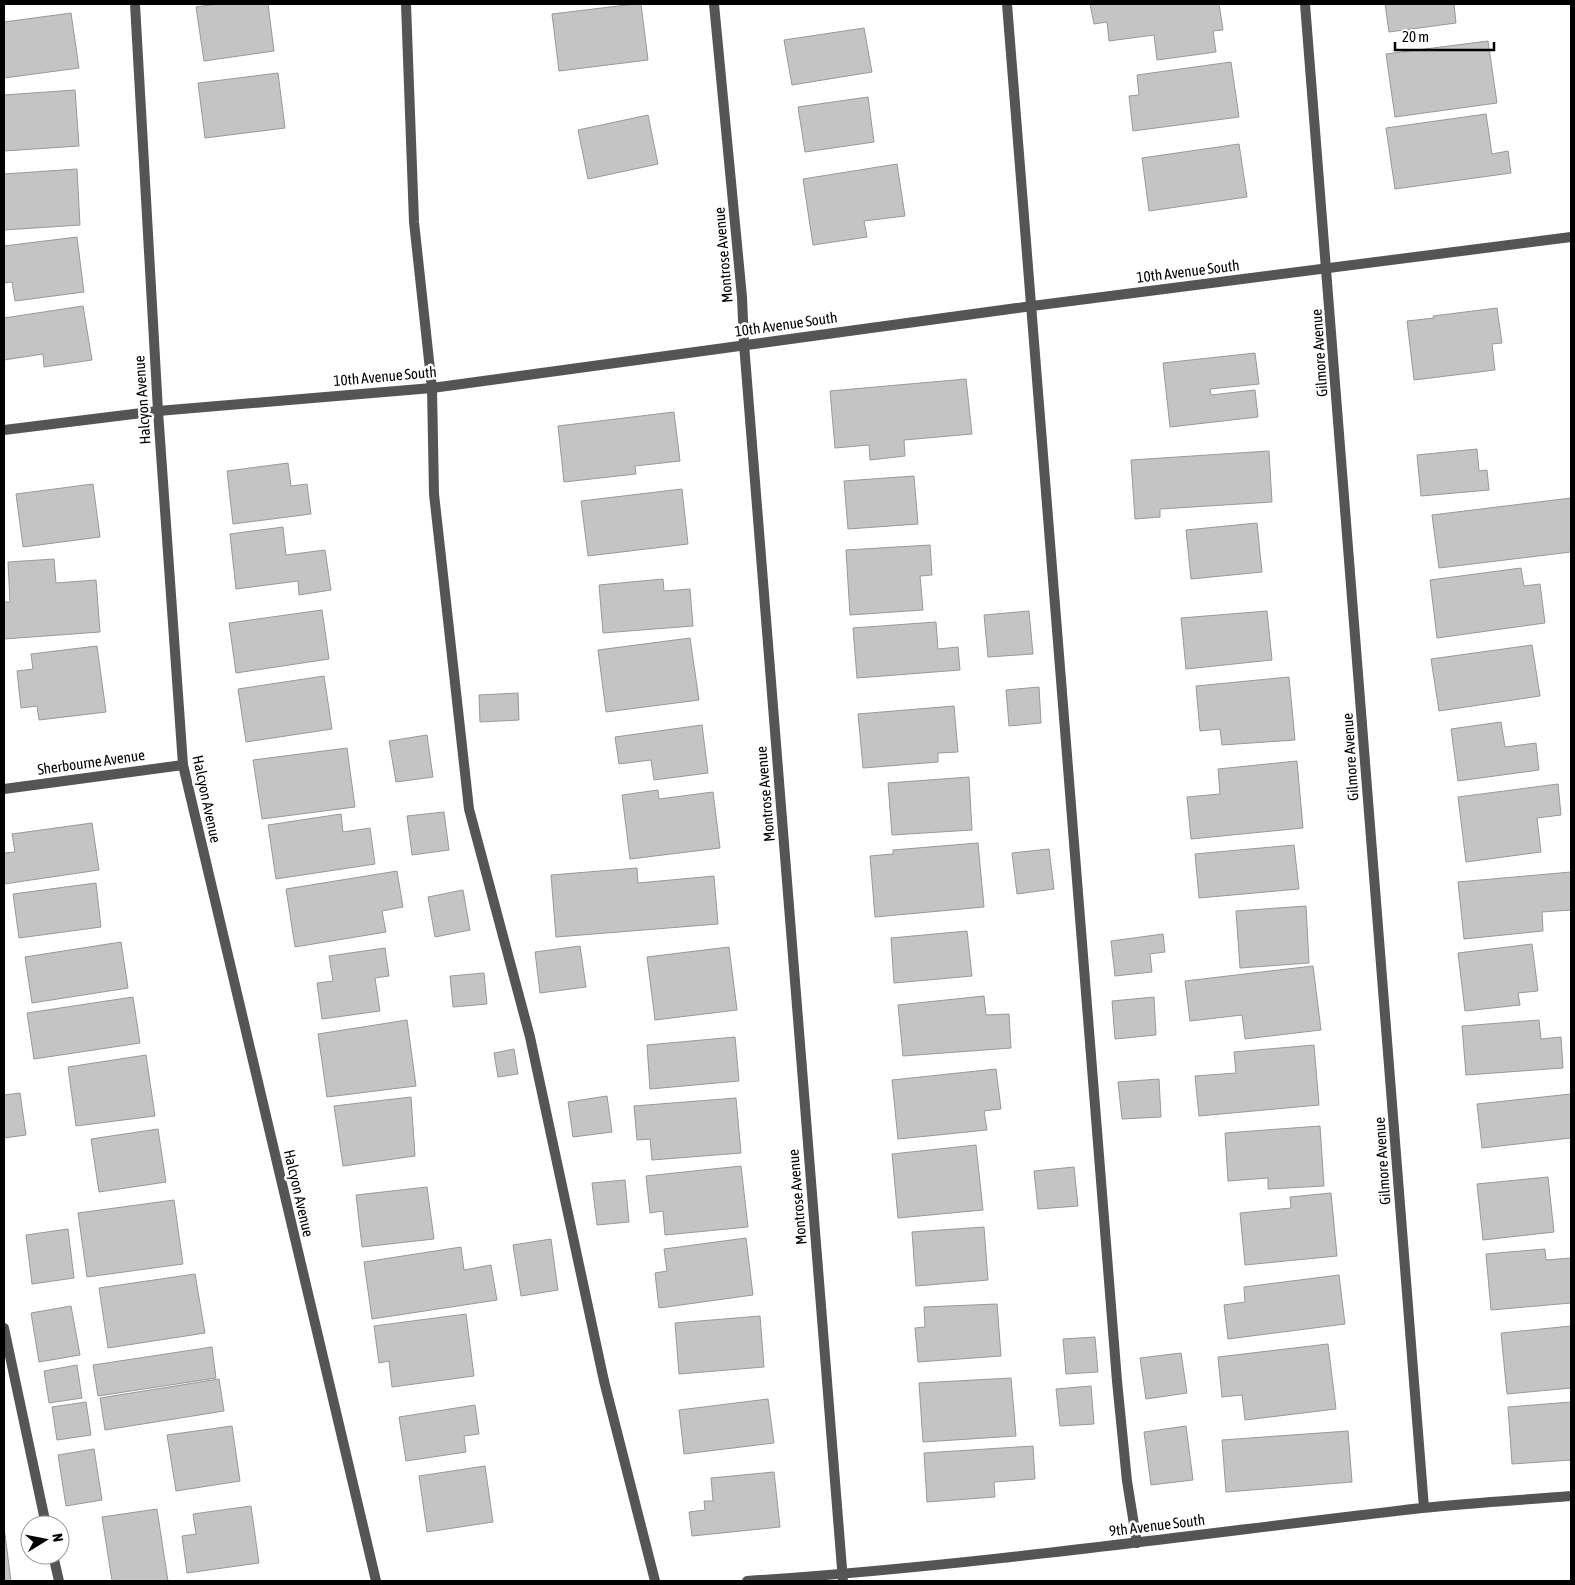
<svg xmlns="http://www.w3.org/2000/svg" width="1575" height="1585" viewBox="0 0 1575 1585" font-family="'Asap Condensed',sans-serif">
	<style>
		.building { fill: #c4c4c4; stroke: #999 }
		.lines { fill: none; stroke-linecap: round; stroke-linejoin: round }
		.service { stroke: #555; stroke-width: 10 }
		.minor { stroke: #555; stroke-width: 10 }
		.tertiary { stroke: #555; stroke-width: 10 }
		.labels { text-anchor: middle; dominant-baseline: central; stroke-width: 5; stroke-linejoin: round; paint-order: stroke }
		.street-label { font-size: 15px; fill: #000; stroke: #fff }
	</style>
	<rect width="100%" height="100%" fill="#fff"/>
	<path class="building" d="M217,4H268L274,51L204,61L196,7Z
		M635,4H641L648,60L559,71L552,14Z
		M1090,4H1219L1223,30L1213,31L1216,52L1157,60L1154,35L1109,41L1107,22L1094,24Z
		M1385,4H1454L1456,23L1389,32Z
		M71,13L79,68L4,78V22Z
		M864,28L872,72L792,85L784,40Z
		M1488,41L1497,103L1395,117L1386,54Z
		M1231,62L1239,117L1133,131L1129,96L1139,95L1137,75Z
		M278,73L285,128L205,138L198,83Z
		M75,90L79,146L4,151V95Z
		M868,97L874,142L805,152L798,107Z
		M1486,114L1492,154L1508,151L1511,173L1395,189L1386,128Z
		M648,115L658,164L588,179L578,130Z
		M1239,144L1247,197L1149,211L1142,158Z
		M897,164L905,216L864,221L867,237L813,245L803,179Z
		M77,169L80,225L4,230V174Z
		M77,237L84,292L15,301L12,282L4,283V246Z
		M83,306L92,360L44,367L43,354L4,360V318Z
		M1497,308L1502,343L1492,344L1495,370L1414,380L1407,321L1434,318L1433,316Z
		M1255,353L1259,384L1210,389L1211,395L1255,390L1258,417L1170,427L1163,363Z
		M966,379L972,434L904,440L905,456L870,460L869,445L835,448L830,391Z
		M674,412L680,461L635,466L636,474L564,482L558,426Z
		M1477,449L1479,471L1487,470L1489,490L1421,496L1417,455Z
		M1269,451L1272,502L1160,509V517L1135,519L1131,460Z
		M288,463L291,486L307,484L311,514L233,524L227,471Z
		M914,476L918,524L848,529L844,481Z
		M93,484L100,537L23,547L16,494Z
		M682,489L688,544L588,556L581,501Z
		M1571,498V552L1439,568L1432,515Z
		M1257,523L1262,572L1191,579L1186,530Z
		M283,527L286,555L325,550L331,590L299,595L298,581L236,589L230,534Z
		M930,545L932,575L920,576L923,610L850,615L846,550Z
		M54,559L56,583L96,580L100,632L4,639V602H10L8,562Z
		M1521,568L1524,586L1540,584L1545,623L1437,638L1430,580Z
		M663,579L664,591L690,589L693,626L603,633L599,585Z
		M322,610L329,659L236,673L229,623Z
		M1029,611L1033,654L988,657L984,615Z
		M1267,611L1272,660L1186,669L1181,618Z
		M936,622L938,649L958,647L960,670L857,678L853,628Z
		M690,638L699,700L606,712L598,650Z
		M1532,645L1540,696L1439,711L1431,659Z
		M97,646L106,712L39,720L37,706L21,708L17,671L33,669L31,654Z
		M324,676L332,729L246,742L238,689Z
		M1289,677L1295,740L1222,745L1220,729L1200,731L1196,686Z
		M1039,687L1041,723L1009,726L1006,690Z
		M518,693L519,720L480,722L479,695Z
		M954,706L958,752L938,753V762L863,768L858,714Z
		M1501,722L1505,747L1536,743L1539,770L1458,781L1451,729Z
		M702,725L708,773L654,780L651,760L619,764L615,737Z
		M427,735L433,777L396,782L389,741Z
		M347,748L355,807L262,819L253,760Z
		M1297,761L1303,828L1191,839L1187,797L1220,794L1218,769Z
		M969,777L972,830L892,835L888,783Z
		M1558,784L1561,815L1537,818L1541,852L1466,862L1458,797Z
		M658,790L659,799L713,792L720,848L630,859L622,795Z
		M444,812L449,850L412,855L407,816Z
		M341,814L343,832L370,828L375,864L276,879L268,825Z
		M92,823L99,870L4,884V853L15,852L12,834Z
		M978,843L984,907L875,917L870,856L893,854V850Z
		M1294,845L1299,889L1199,898L1195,854Z
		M1049,849L1054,889L1017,894L1012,853Z
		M637,868L638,883L714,876L718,924L556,937L551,875Z
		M397,871L403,907L382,911L386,932L295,947L286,889Z
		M1571,872V910L1542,912L1543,931L1464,939L1458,882Z
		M96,883L101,927L19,938L13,894Z
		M463,890L470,930L435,937L428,897Z
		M1306,906L1309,963L1240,968L1236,911Z
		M967,931L972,976L894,983L891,938Z
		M1163,934L1165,952L1150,954L1152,972L1115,976L1111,941Z
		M121,942L128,988L32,1003L25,957Z
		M1532,944L1538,991L1518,993L1520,1005L1465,1011L1458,953Z
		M580,946L586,987L540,993L535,952Z
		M729,947L737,1010L655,1020L647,957Z
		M385,948L389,976L375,978L380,1011L322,1019L317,983L333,981L329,956Z
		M1313,966L1321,1030L1245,1039L1242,1015L1190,1021L1185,981Z
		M484,973L487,1004L453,1007L450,976Z
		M984,996L986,1015L1009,1014L1011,1048L903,1056L898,1005Z
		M133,997L140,1043L34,1059L27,1013Z
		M1154,997L1156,1035L1115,1039L1112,1001Z
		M407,1020L416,1086L327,1097L318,1034Z
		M1539,1020L1541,1039L1561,1037L1563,1068L1466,1075L1462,1026Z
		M735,1037L739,1081L650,1089L647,1045Z
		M1314,1045L1319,1105L1199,1116L1195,1076L1236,1073L1234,1052Z
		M514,1049L518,1074L498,1077L494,1053Z
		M146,1055L155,1116L76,1126L68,1067Z
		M996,1069L1001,1109L984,1111L987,1130L898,1139L892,1080Z
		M1159,1079L1161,1117L1122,1119L1118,1082Z
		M20,1093L26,1135L4,1138V1095Z
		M1571,1094V1138L1482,1148L1477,1104Z
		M607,1096L612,1132L573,1137L568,1102Z
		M411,1097L415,1156L343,1166L334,1106Z
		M736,1098L741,1153L652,1160L650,1139L637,1140L634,1106Z
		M1320,1126L1324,1186L1268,1189V1178L1228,1181L1225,1133Z
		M158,1129L166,1182L99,1192L91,1139Z
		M976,1145L983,1210L898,1218L892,1154Z
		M741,1166L748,1227L665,1235L663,1211L650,1213L646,1176Z
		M1074,1167L1078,1206L1038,1209L1034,1171Z
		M1548,1177L1554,1232L1483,1240L1477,1184Z
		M625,1180L629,1222L597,1225L592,1183Z
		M427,1187L434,1239L362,1247L356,1195Z
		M1331,1193L1337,1256L1245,1265L1240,1213L1291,1208L1290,1197Z
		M174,1200L183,1264L87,1277L78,1213Z
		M984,1227L988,1280L916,1286L912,1232Z
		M68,1229L74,1278L32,1284L26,1235Z
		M746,1238L753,1295L659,1308L655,1273L667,1271L664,1249Z
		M551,1239L558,1290L521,1296L513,1245Z
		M461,1247L464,1270L491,1265L497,1300L372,1319L364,1262Z
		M1545,1249L1546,1260L1571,1258V1303L1491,1310L1486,1254Z
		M195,1274L205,1333L108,1348L99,1288Z
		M1339,1275L1345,1324L1228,1339L1224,1305L1245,1302L1244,1287Z
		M997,1304L1001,1356L918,1362L915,1328L925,1327L924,1307Z
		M71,1306L80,1355L39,1362L31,1313Z
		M466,1314L474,1376L392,1387L389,1361L379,1363L374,1326Z
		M760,1316L764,1367L679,1374L675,1323Z
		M1571,1326V1388L1507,1394L1501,1333Z
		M1095,1337L1098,1372L1066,1374L1063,1339Z
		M1328,1344L1336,1409L1245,1420L1242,1395L1222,1397L1218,1357Z
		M212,1347L216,1378L98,1396L93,1365Z
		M1181,1353L1187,1393L1146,1399L1140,1358Z
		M77,1365L82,1398L49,1403L44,1371Z
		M1011,1378L1016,1436L923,1442L919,1383Z
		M219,1379L224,1411L105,1430L100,1398Z
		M1091,1386L1094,1424L1060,1426L1056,1389Z
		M768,1399L774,1443L684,1454L679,1410Z
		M86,1402L91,1435L57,1440L52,1407Z
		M1571,1402V1460L1512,1464L1508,1407Z
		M475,1405L479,1434L464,1436L466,1452L406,1461L399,1417Z
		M232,1426L240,1481L176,1491L167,1435Z
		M1186,1426L1193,1480L1151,1485L1144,1432Z
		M1348,1431L1352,1482L1226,1492L1222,1440Z
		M1033,1446L1035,1479L994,1482L995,1497L927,1502L924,1453Z
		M94,1449L102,1500L66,1506L58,1455Z
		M485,1466L493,1522L427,1532L419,1476Z
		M774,1472L780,1527L692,1536L689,1512L705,1510L704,1501H713L711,1478Z
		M251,1506L259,1563L187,1573L182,1536L196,1534L193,1514Z
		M157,1509L168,1581H112L102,1517Z
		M4,1527L11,1581H4Z"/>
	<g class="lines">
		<path class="service" d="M406,4L414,222L432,388L434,494L469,809L530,1037L604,1381L655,1581
			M1007,4L1117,1381L1127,1481L1137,1543
			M4,1328L46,1525
			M53,1555L59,1581"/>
		<path class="minor" d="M135,4L158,411L183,765L376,1581
			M714,4L742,297L744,344L843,1581
			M1305,4L1424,1508
			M4,789L183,765
			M747,1581C973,1566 1197,1534 1422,1508C1471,1503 1521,1500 1571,1496"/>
		<path class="tertiary" d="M4,430L158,411L432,388L1032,306L1571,237"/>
	</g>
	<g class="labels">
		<g class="street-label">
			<text transform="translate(723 255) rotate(-95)">Montrose Avenue</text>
			<text transform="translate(1188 271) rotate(-7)">10th Avenue South</text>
			<text transform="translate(786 324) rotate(-8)">10th Avenue South</text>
			<text transform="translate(1319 353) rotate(-94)">Gilmore Avenue</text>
			<text transform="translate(385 376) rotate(-5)">10th Avenue South</text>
			<text transform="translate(142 400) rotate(-94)">Halcyon Avenue</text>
			<text transform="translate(1350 757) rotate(-94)">Gilmore Avenue</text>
			<text transform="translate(91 762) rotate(-8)">Sherbourne Avenue</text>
			<text transform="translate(765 794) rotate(-95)">Montrose Avenue</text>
			<text transform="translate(207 799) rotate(78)">Halcyon Avenue</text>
			<text transform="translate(1382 1161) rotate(-94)">Gilmore Avenue</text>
			<text transform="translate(299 1193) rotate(77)">Halcyon Avenue</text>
			<text transform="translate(797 1197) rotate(-95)">Montrose Avenue</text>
			<text transform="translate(1157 1525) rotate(-7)">9th Avenue South</text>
		</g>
	</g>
	<rect width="1575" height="1585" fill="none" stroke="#000000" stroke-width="10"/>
	<g transform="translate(45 1540) rotate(80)"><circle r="24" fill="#ffffff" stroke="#999999"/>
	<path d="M0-4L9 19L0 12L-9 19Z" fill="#000000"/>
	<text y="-8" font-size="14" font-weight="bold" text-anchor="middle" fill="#000000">N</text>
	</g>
	<path d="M1395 42v8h99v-8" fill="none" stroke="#000000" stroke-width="2.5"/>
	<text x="1402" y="42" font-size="15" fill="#000000" stroke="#ffffff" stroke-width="4" paint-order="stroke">20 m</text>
</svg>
